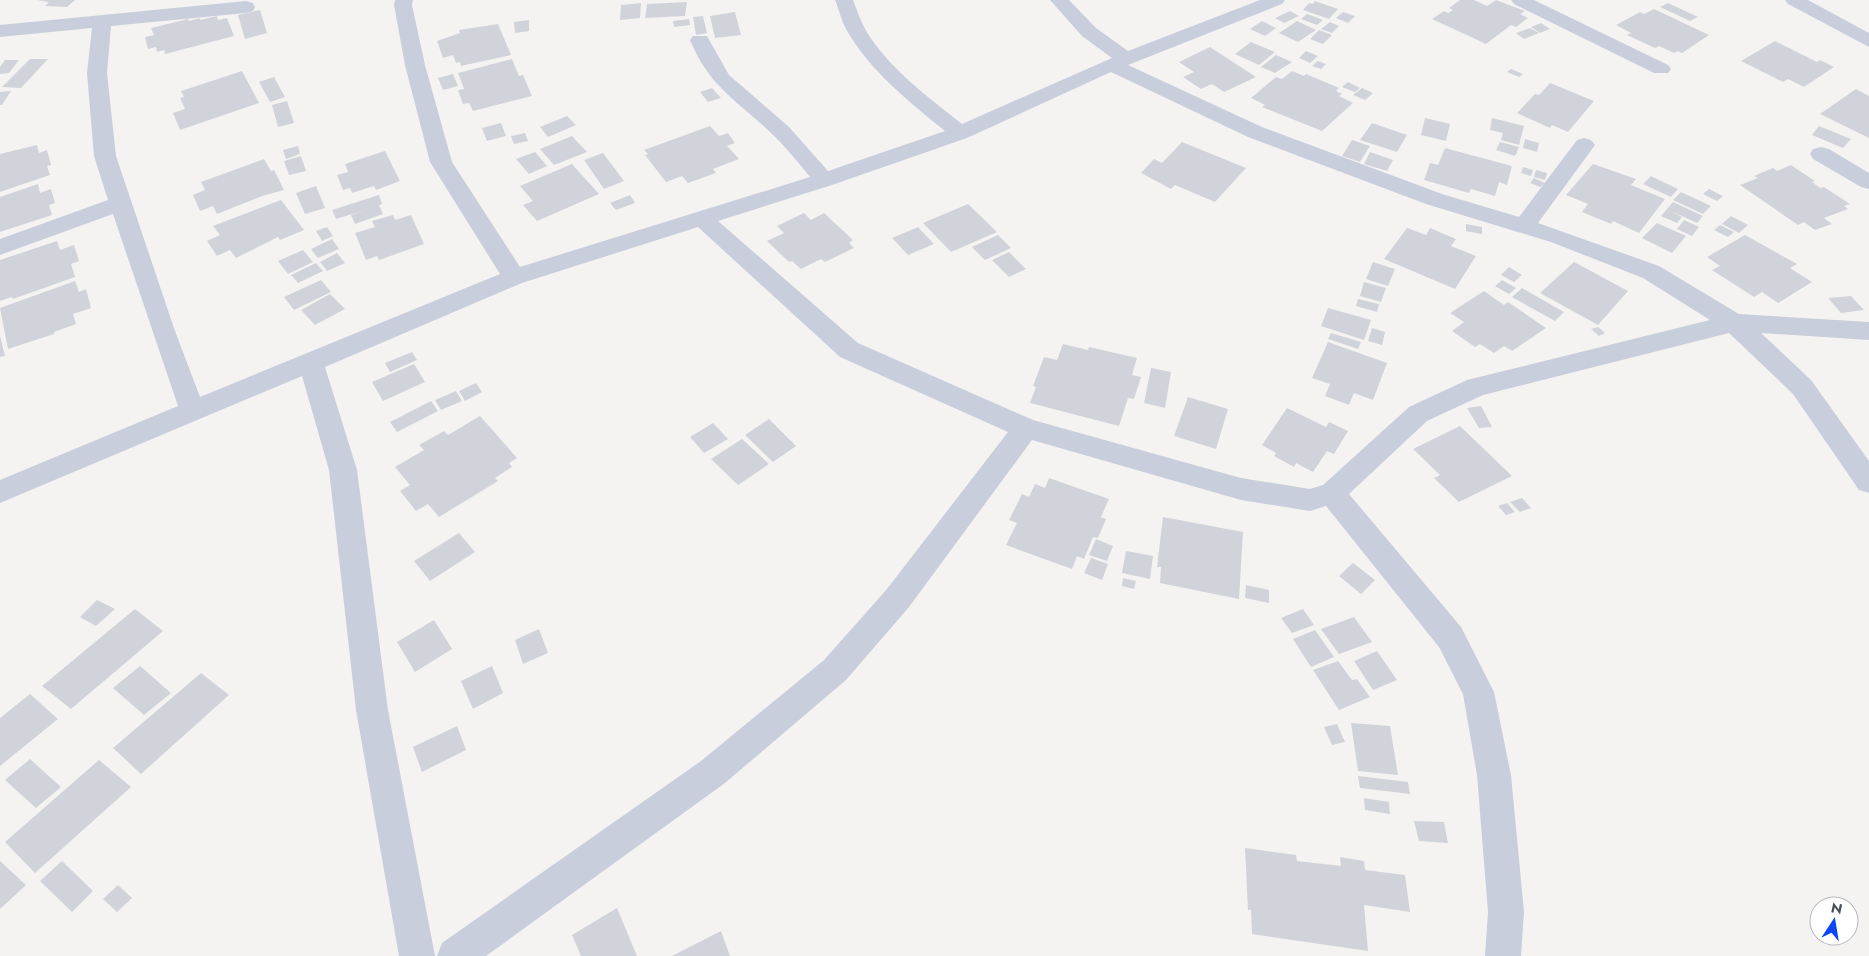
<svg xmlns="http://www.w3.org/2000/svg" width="1869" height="956" viewBox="0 0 1869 956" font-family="Jost,sans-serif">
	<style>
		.building { fill: #d1d3da }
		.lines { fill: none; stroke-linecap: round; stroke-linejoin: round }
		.minor { fill: #c8cedb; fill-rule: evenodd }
	</style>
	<rect width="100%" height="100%" fill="#f5f3f2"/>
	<path class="building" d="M37,0H75L67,7L45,6L49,2Z
		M1460,0H1474L1487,6L1496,0L1525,11L1520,14L1528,18L1516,27L1511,25L1486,44L1432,19L1444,11L1448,13L1453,10L1449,8Z
		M1315,1L1338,9L1329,19L1303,10L1309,3L1313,4Z
		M687,2L685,16L645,18L647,4Z
		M641,3L640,18L620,20L621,5Z
		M1668,3L1698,17L1690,21L1660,7Z
		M1654,9L1709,35L1682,53L1678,51L1674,53L1659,46L1655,48L1627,35L1631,33L1616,25L1640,12L1644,14Z
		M260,10L267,33L245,39L238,15Z
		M1290,11L1299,16L1284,23L1275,18Z
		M735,12L741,35L715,38L710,16Z
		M1343,12L1355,16L1348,23L1336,18Z
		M1307,14L1323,20L1317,25L1301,19Z
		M217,16L218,20L227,18L234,36L165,54L164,50L157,52L156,47L148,49L145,37L154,35L151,28L188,19L189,21L200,18V20Z
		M703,16L707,33L696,35L693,17Z
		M689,19L690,25L674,27L673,21Z
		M529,20V31L515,33L514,22Z
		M1262,21L1276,28L1265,36L1250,29Z
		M1297,21L1316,30L1298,42L1279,33Z
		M1330,22L1339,26L1332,33L1321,29Z
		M1541,23L1550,29L1540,33L1531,27Z
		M498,24L511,55L461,66L460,62L456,63L453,55L443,58L437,41L460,33L459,30Z
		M1530,28L1539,33L1524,39L1516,33Z
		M1319,30L1332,35L1323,44L1310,39Z
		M1775,41L1817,62L1820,60L1834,67L1804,87L1788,79L1783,82L1741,61Z
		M1251,42L1275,52L1259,65L1235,54Z
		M1210,47L1256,77L1224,92L1212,84L1201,89L1183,77L1194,72L1179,62Z
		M1306,51L1318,56L1310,63L1299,58Z
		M1276,55L1292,62L1275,73L1261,67Z
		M30,59H48L21,88L2,87Z
		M512,59L519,76L523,75L532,96L473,111L469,103L463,104L458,90L464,89L458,73Z
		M5,60H19L9,73L0,74V67Z
		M1318,61L1326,64L1321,69L1312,66Z
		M1511,69L1523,74L1519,77L1507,72Z
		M242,71L259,103L180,130L173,113L185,109L180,98L184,97L181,91Z
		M1292,71L1304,76L1306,74L1339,88L1336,91L1342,94L1339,96L1353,103L1322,131L1262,107L1265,105L1251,98L1276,77L1282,79Z
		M453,74L458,86L443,90L438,78Z
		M274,77L285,97L270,102L259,82Z
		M1348,82L1360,88L1355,92L1342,87Z
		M1550,83L1594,101L1568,132L1552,125L1550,128L1517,113L1535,94L1539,95Z
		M712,88L721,98L708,102L700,92Z
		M1362,88L1373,93L1365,100L1353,95Z
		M1856,89L1869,96V138L1820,114Z
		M11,91L2,105H0V92Z
		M287,101L294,123L278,127L272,105Z
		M567,116L576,125L548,137L540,127Z
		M1425,118L1450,124L1446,141L1421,135Z
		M1492,118L1524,126L1519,145L1501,140L1503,133L1490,130Z
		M501,123L506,136L487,141L482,128Z
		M1372,123L1407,135L1397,152L1360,140Z
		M710,126L719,136L728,133L735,143L727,146L739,159L713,169L716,173L688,183L682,176L666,182L645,155L648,154L644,150Z
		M1819,126L1851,139L1843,148L1812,135Z
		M525,133L528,141L514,144L511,136Z
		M572,136L587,152L554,165L540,149Z
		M1525,139L1539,143L1537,152L1523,148Z
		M1352,140L1370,146L1360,162L1342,156Z
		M1182,142L1246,168L1215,202L1175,185L1171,189L1141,173L1154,159L1162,163Z
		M1500,142L1519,147L1515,156L1496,150Z
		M37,145L39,153L47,150L51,165L47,166L50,175L0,192V154Z
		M298,146L300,154L286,159L283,150Z
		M1445,148L1512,166L1507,185L1499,182L1495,196L1471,189L1469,193L1424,180L1430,163L1438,165Z
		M385,151L400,181L376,190L374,186L352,193L350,188L343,190L337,175L348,172L345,164Z
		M535,152L547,166L529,174L516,159Z
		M1370,152L1393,160L1387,171L1364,164Z
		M603,153L624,181L604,189L584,160Z
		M301,156L306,171L289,175L284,161Z
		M264,159L271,171L274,170L284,190L262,196L217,214L213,206L200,211L193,195L205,190L201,182Z
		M572,164L599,194L537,221L523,205L533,201L520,186Z
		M1593,164L1636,179L1631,185L1665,199L1639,233L1613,221L1611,224L1582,212L1588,204L1566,195Z
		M1791,165L1815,181L1812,182L1820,188L1824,187L1850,204L1844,206L1848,209L1824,218L1832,224L1815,230L1804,222L1798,225L1740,185L1758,178L1754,176L1773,168L1777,171Z
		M1523,167L1533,170L1531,176L1521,173Z
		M1536,170L1547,173L1545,180L1534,177Z
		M1651,176L1678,189L1671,197L1643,184Z
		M1534,178L1545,183L1540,187L1530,183Z
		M38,184L40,193L51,189L55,203L49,205L52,215L0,232V197Z
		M316,186L325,208L305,214L296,193Z
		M1709,189L1723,196L1717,201L1703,194Z
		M1681,192L1711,206L1703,214L1673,200Z
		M379,195L382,204L379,205L383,214L355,224L351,215L366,210L336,219L332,210Z
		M630,195L635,203L616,210L610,203Z
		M281,200L304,230L280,240L278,237L236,258L230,250L217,256L207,241L220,235L213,226Z
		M1673,202L1703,216L1697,223L1671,211L1682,217L1677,223L1661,216Z
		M968,204L997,232L951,252L923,223Z
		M804,213L811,220L824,213L853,240L849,243L854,248L825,262L821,259L801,269L792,261L789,262L767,241L784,233L777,226Z
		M393,215L395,220L411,215L424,244L379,260L377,256L366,260L355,233L375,227L372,221Z
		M1731,216L1748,225L1739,233L1722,224Z
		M1684,220L1699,227L1692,236L1677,229Z
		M1657,223L1686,236L1672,253L1642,238Z
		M1466,224L1482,227V234L1466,231Z
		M1720,225L1734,232L1728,237L1714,230Z
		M327,227L333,236L322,241L316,231Z
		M918,227L934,244L908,255L892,238Z
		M1407,228L1426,235L1430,228L1456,239L1451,246L1476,256L1455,289L1384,259Z
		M998,235L1011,248L985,260L972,247Z
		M1745,235L1797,264L1790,268L1812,282L1778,303L1762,292L1754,297L1712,270L1720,266L1707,257Z
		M332,239L339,249L318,258L311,249Z
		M57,241L60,250L74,245L79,261L71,264L75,277L13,299L12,297L0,301V260Z
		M303,250L313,262L288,274L278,261Z
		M1009,252L1026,269L1009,277L992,260Z
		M337,253L345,263L327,271L320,262Z
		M1373,262L1395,269L1388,286L1366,279Z
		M1574,262L1628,291L1598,325L1540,293Z
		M316,263L323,271L298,283L291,275Z
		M1509,267L1522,275L1514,282L1501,275Z
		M321,280L331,292L294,310L284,297Z
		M1502,280L1516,288L1509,294L1495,286Z
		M75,281L79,292L86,289L91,308L73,314L76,324L54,332V334L8,349L0,308Z
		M1364,282L1386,288L1381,302L1360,296Z
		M1522,288L1564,312L1555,321L1512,297Z
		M1484,291L1504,305L1508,302L1546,328L1512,351L1504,346L1494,353L1480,344L1475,347L1452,331L1464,322L1450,313Z
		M330,294L345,309L315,325L301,310Z
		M1851,296L1864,310L1841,313L1828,298Z
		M1358,299L1379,304L1377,312L1356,306Z
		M1328,308L1371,320L1364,340L1321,326Z
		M1598,327L1605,333L1599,336L1591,329Z
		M1372,328L1385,332L1382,345L1368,341Z
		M1331,333L1361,342L1358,349L1328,339Z
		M0,336L5,356L0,357Z
		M1328,342L1387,363L1373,400L1354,393L1349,405L1325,396L1330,384L1312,378Z
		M1063,344L1088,350L1089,347L1137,358L1132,375L1141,377L1134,399L1128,398L1119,426L1030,403L1036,387L1033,386L1044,357L1057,360Z
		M412,352L417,360L390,372L385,363Z
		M414,364L425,382L383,401L372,382Z
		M1151,368L1171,372L1165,408L1144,403Z
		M476,383L482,392L465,401L459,391Z
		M456,391L462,401L441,410L435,400Z
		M1188,397L1228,409L1216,449L1174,436Z
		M431,401L438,411L397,432L390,422Z
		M1481,406L1492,427L1479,428L1467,408Z
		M1287,408L1326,427L1329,422L1348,431L1334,454L1327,451L1313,472L1296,463L1294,467L1274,456L1276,453L1262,445Z
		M480,416L517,458L509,463L512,467L495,478L498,481L439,517L428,504L416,511L400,491L410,485L395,467L424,450L419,445L444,431L448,435Z
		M769,419L796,446L773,462L745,435Z
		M713,423L728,439L704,453L690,437Z
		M1460,426L1512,476L1459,502L1434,478L1440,475L1413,449Z
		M742,439L769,464L738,485L711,459Z
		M1049,478L1109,499L1101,517L1106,519L1098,538L1093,537L1084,559L1077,556L1072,569L1006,545L1017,523L1009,520L1022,494L1029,497L1035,484L1045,488Z
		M1522,498L1531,508L1520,512L1510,502Z
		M1507,503L1515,512L1506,515L1498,506Z
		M1163,517L1243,532L1239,599L1160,583L1161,567H1157Z
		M459,533L475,552L430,581L414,561Z
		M1096,539L1113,546L1107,561L1089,555Z
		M1126,551L1153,556L1150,579L1122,573Z
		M1091,558L1108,564L1102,580L1084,573Z
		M1353,563L1375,580L1361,594L1339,576Z
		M1123,578L1136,581L1134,589L1122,586Z
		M1246,585L1269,590V603L1245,598Z
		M97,600L115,609L96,626L80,617Z
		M135,609L163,631L71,709L42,686Z
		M1303,609L1314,625L1292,633L1281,618Z
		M1354,617L1372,642L1339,654L1321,629Z
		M434,620L452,649L415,672L397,642Z
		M539,629L548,653L523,664L515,640Z
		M1315,630L1334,657L1311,667L1293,639Z
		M1377,651L1397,680L1373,690L1354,661Z
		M1338,661L1352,680L1357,679L1370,697L1339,710L1313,670Z
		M140,666L171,693L144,715L113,688Z
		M492,666L503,693L473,709L461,681Z
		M201,673L229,695L141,774L113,748Z
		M30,694L58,719L0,766V718Z
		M1351,723L1390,726L1398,775L1358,771Z
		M1337,724L1345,742L1332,745L1324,727Z
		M457,726L466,750L422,772L413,747Z
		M30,759L61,787L36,808L5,780Z
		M99,760L131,787L35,873L5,842Z
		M1358,776L1408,782L1410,794L1360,788Z
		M1364,798L1389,802L1390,814L1365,810Z
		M1414,821L1444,822L1448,843L1419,841Z
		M1245,848L1296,855L1297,861L1341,866L1340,857L1364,861L1365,870L1405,875L1410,912L1364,905L1368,951L1252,934L1251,910H1248Z
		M0,861L26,885L0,909Z
		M62,861L93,891L72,912L40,881Z
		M118,885L132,898L117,912L103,899Z
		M617,908L637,956H581L572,935Z
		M721,931L730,956H672Z"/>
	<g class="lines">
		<path class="minor" d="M395,0H413L412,5L425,65L452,162L520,267L810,177C797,161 784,145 769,131C735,99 709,86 690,40L693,36H707L729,75L789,127L828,171L945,131C908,101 870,71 846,29C841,20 839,9 835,0H853C857,10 860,20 865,29C888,68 927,96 962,124L1112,58L1082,36L1050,0H1069L1096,28L1128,51L1260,0H1285L1282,4L1128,65L1262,127L1442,194L1519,217L1577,140L1584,138L1591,140L1595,145L1538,223L1659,266L1739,314L1869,322V340L1761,333L1811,380L1869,461V493L1859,490L1793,394L1729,333L1483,395L1427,421L1349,494L1461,627L1494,692L1511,775L1524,912L1521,956H1485L1488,912L1477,775L1463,694L1439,647L1326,506L1310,511L1241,500L1032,440L909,607L846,680L725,783L486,956H437L442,943L701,761L824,660L887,589L1008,432L840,357L698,227L522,283L325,367L357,470L388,710L435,956H399L356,710L329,470L302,376L0,503V480L178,406L113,214L0,255V239L108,200L94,156L87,73L92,28L0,37V25L246,1L253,3L255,7L253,11L246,13L111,26L107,73L116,156L175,331L200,397L500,274L430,162L405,65L394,5ZM1111,72L1248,137L1426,204L1551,242L1643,278L1710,320L1467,380L1409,407L1323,485L1310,489L1241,478L1033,420L858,343L718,221L832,185L967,138Z
			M1511,0H1534L1668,65L1671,69L1668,73H1654L1514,4Z
			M1785,0H1808L1869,33V47L1788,4Z
			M1821,147L1829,149L1869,173V189L1861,187L1813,159L1810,154L1813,149Z"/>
	</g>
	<g transform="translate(1834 921) rotate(12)"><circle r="24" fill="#ffffff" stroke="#b6b9c0"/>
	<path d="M0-4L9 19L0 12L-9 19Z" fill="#0b47f6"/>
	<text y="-8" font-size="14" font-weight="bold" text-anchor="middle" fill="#485162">N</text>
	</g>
</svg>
